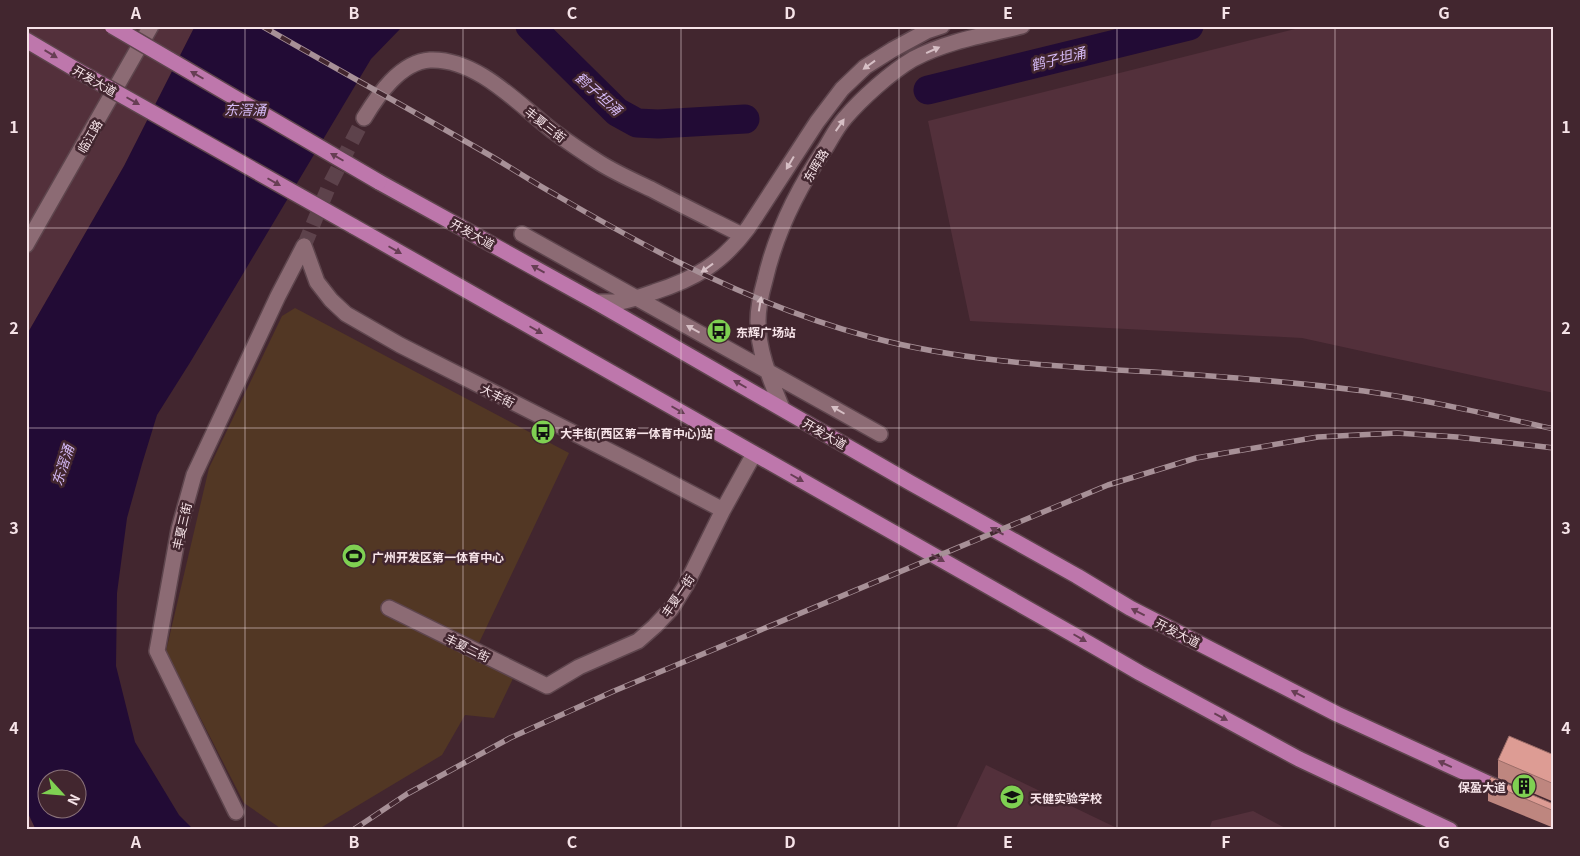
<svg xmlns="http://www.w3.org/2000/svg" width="1580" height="856" viewBox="0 0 1580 856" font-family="Georgia,'Noto Sans SC',serif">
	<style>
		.built { fill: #53303b }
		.pitch { fill: #523724 }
		.water { fill: #220b35; fill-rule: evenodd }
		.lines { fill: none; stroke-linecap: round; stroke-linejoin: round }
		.river { stroke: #220b35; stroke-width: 29 }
		.minor-tunnel { stroke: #5d424b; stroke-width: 15; stroke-dasharray: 15 8; stroke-linecap: butt }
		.minor-casing { stroke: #5e454d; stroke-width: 18 }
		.major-casing { stroke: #5e454d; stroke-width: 18 }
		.minor { stroke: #8c6b74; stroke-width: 15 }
		.major { stroke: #be77ac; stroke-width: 15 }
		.rail-casing { stroke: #a79097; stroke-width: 5.5 }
		.rail { stroke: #42262f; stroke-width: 4; stroke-dasharray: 11; stroke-linecap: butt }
		.major-bridge-casing { stroke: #5e454d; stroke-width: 18; stroke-linecap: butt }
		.major-bridge { stroke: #be77ac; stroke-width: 15 }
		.wall { fill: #be867f }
		.building { fill: #dd9c94; stroke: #9b6d68 }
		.oneway { fill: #d6bfc5 }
		.oneway2 { fill: #673e54 }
		.grid { fill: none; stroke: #f6e3e8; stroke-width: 1; stroke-opacity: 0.55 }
		.labels { text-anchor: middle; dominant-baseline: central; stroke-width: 5; stroke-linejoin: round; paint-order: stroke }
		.street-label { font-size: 12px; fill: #f6e3e8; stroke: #42262f }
		.poi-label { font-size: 12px; font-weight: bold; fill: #f6e3e8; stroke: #42262f; text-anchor: start }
		.water-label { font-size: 14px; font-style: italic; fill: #d4b9f5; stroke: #42262f }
		.neatline { fill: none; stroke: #f6e3e8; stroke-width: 2 }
		.grid-label { font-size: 16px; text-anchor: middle; font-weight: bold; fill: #f6e3e8 }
	</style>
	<rect width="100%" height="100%" fill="#42262f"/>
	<path class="built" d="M26,26H195L124,166L26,336Z
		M1307,26H1554V393L1302,338L970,321L928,121Z
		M986,765L1121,830H955Z
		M26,809L36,830H26Z
		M1253,811L1289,830H1209L1212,821Z"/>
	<path class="pitch" d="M295,308L569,453L478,645L519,666L494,718L465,715L442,755L317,830H283L244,803L166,651L209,468L282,316Z"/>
	<path class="water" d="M195,26H403L371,59L191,361L157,415L142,464L127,518L117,593L116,666L135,742L179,815L194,830H36L26,809V336L124,166ZM48,778H78V808H48Z"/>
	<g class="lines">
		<path class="river" d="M530,26L617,112L637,123L658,124L745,119
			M928,90L1189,26"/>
		<path class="minor-tunnel" d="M304,246L329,186L364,118"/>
		<defs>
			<path id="minor" d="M364,118C378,95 400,62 430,60C477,58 518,104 553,131C568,142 584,153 600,163C616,173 634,181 651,189C681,205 712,220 742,235
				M522,234L880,434
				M26,245L151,26
				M304,246L317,282L331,300L346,314L400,345L637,465L723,510
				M596,302C604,302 612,302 620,302C631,300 643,296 654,292C695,279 722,263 748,228L817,122L842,89L865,67L892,50L927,31L942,26
				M782,408C771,381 758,352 758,321C758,307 761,294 765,280C776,232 798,188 826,147C832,137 837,127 845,118C861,99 891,72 913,59C947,41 985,35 1022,26
				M389,608L547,686L579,667L638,641L655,626L671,609L686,585L723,510L754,454
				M236,812L157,651L179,529L194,475L278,296L304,246"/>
			<path id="major" d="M26,40L75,69
				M379,182L596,302L909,482L1077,576L1130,608L1337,714L1507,792
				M353,226L1090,644L1140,673L1299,759L1450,830"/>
		</defs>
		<use href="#minor" class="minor-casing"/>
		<use href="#major" class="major-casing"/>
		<use href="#minor" class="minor"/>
		<use href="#major" class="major"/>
		<defs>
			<path id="rail" d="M262,26C338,70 415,112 491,156C513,169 534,183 556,195C655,253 758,307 870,337C993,370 1121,367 1247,379C1286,382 1325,386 1364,391C1428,400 1491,415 1554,429
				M353,830L407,794L510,738L614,691L1108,485L1196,458L1318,437L1397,433L1457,437L1554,448"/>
		</defs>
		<use href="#rail" class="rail-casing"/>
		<use href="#rail" class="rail"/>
		<defs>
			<path id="major-bridge" d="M112,26L379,182
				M75,69L353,226"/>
		</defs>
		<use href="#major-bridge" class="major-bridge-casing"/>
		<use href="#major-bridge" class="major-bridge"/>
	</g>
	<path class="wall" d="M1554,755V802L1498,778V760Z
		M1488,783L1551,803H1554V828L1488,801Z"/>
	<path class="building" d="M1509,736L1554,755V784L1498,760Z
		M1491,777L1551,803H1554V811L1488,783Z"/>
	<defs><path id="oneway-solid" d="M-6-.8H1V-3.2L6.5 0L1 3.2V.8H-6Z" transform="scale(1.25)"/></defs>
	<g class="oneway">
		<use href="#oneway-solid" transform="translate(933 50) rotate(-24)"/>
		<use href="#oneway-solid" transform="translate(869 65) rotate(144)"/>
		<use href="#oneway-solid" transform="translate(840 125) rotate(-55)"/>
		<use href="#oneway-solid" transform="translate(790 163) rotate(121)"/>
		<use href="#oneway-solid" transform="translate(707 268) rotate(144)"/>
		<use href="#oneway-solid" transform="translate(760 304) rotate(-81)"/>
		<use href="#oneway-solid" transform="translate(693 329) rotate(-151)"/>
		<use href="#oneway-solid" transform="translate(838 410) rotate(-150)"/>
	</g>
	<g class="oneway2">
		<use href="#oneway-solid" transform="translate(51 54) rotate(31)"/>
		<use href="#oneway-solid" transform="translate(197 75) rotate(-150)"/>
		<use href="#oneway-solid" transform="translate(133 101) rotate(30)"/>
		<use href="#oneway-solid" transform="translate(337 157) rotate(-150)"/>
		<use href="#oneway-solid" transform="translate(274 182) rotate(30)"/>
		<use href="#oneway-solid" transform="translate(395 250) rotate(30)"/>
		<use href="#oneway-solid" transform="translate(538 269) rotate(-151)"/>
		<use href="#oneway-solid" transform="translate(536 330) rotate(30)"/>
		<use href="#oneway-solid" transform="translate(740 384) rotate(-150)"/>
		<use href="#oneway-solid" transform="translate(678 410) rotate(30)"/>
		<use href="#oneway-solid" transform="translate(797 478) rotate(30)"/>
		<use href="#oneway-solid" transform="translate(997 531) rotate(-151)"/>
		<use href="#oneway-solid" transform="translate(938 558) rotate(30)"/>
		<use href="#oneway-solid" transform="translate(1138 612) rotate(-153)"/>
		<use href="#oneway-solid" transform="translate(1080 638) rotate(30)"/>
		<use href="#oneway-solid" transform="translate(1298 694) rotate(-153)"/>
		<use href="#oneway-solid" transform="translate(1221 717) rotate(28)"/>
		<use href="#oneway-solid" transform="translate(1445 764) rotate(-155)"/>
	</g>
	<path class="grid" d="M245,26V830M463,26V830M681,26V830M899,26V830M1117,26V830M1335,26V830M26,228H1554M26,428H1554M26,628H1554"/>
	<defs>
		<symbol id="bus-disc" viewBox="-11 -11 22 22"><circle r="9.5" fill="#7fd052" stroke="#42262f"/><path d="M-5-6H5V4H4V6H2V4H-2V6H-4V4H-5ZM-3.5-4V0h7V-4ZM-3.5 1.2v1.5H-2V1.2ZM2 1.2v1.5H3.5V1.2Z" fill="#111"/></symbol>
		<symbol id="stadium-disc" viewBox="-11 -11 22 22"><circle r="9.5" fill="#7fd052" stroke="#42262f"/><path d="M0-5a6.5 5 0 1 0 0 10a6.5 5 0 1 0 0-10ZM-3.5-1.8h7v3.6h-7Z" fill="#111"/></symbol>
		<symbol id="building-disc" viewBox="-11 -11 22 22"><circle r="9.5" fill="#7fd052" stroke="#42262f"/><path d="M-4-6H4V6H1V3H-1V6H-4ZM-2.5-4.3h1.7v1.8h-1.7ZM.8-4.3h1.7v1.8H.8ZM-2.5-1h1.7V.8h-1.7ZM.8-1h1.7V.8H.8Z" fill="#111"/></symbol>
		<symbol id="school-disc" viewBox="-11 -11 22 22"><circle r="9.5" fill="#7fd052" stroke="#42262f"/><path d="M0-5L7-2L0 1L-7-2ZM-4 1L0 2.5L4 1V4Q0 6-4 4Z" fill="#111"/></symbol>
	</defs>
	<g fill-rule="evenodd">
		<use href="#bus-disc" x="705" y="317" width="28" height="28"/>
		<use href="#bus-disc" x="529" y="418" width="28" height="28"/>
		<use href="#stadium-disc" x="340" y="542" width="28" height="28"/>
		<use href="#building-disc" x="1510" y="772" width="28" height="28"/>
		<use href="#school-disc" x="998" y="783" width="28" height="28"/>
	</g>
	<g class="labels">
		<g class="street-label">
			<text transform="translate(95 80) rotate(30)">开发大道</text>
			<text transform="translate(546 124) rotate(38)">丰夏三街</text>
			<text transform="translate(89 136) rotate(-60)">临江路</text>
			<text transform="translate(815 165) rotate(-59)">东晖路</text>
			<text transform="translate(473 233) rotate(29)">开发大道</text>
			<text transform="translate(498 395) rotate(27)">大丰街</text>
			<text transform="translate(825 433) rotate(30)">开发大道</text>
			<text transform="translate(181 526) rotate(-77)">丰夏三街</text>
			<text transform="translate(677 595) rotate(-56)">丰夏一街</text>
			<text transform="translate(1178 632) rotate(27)">开发大道</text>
			<text transform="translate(468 647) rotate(26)">丰夏二街</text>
		</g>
		<g class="poi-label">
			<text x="736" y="331">东辉广场站</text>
			<text x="560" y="432">大丰街(西区第一体育中心)站</text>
			<text x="372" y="556">广州开发区第一体育中心</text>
			<text x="1506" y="786" text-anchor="end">保盈大道</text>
			<text x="1030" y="797">天健实验学校</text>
		</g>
		<g class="water-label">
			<text transform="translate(1058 58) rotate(-14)">鹤子坦涌</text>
			<text transform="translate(599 93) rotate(42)">鹤子坦涌</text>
			<text x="245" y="109">东滘涌</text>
			<text transform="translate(62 465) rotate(-72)">东滘涌</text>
		</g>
	</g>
	<rect width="1580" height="856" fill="none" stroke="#42262f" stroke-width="55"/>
	<g transform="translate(62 794) rotate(116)"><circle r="24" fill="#42262f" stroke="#8a7279"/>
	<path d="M0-4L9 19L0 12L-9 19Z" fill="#7fd052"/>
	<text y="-8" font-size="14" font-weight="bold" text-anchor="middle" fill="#f6e3e8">N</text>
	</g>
	<rect x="28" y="28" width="1524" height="800" class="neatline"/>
	<g class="grid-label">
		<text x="136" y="19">A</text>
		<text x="354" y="19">B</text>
		<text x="572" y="19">C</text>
		<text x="790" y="19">D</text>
		<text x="1008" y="19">E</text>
		<text x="1226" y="19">F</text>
		<text x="1444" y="19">G</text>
		<text x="14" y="133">1</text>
		<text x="1566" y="133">1</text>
		<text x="14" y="334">2</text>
		<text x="1566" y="334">2</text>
		<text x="14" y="534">3</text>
		<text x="1566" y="534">3</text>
		<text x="14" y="734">4</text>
		<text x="1566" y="734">4</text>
		<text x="136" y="848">A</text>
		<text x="354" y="848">B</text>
		<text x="572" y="848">C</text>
		<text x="790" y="848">D</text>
		<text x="1008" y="848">E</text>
		<text x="1226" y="848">F</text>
		<text x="1444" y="848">G</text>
	</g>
</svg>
